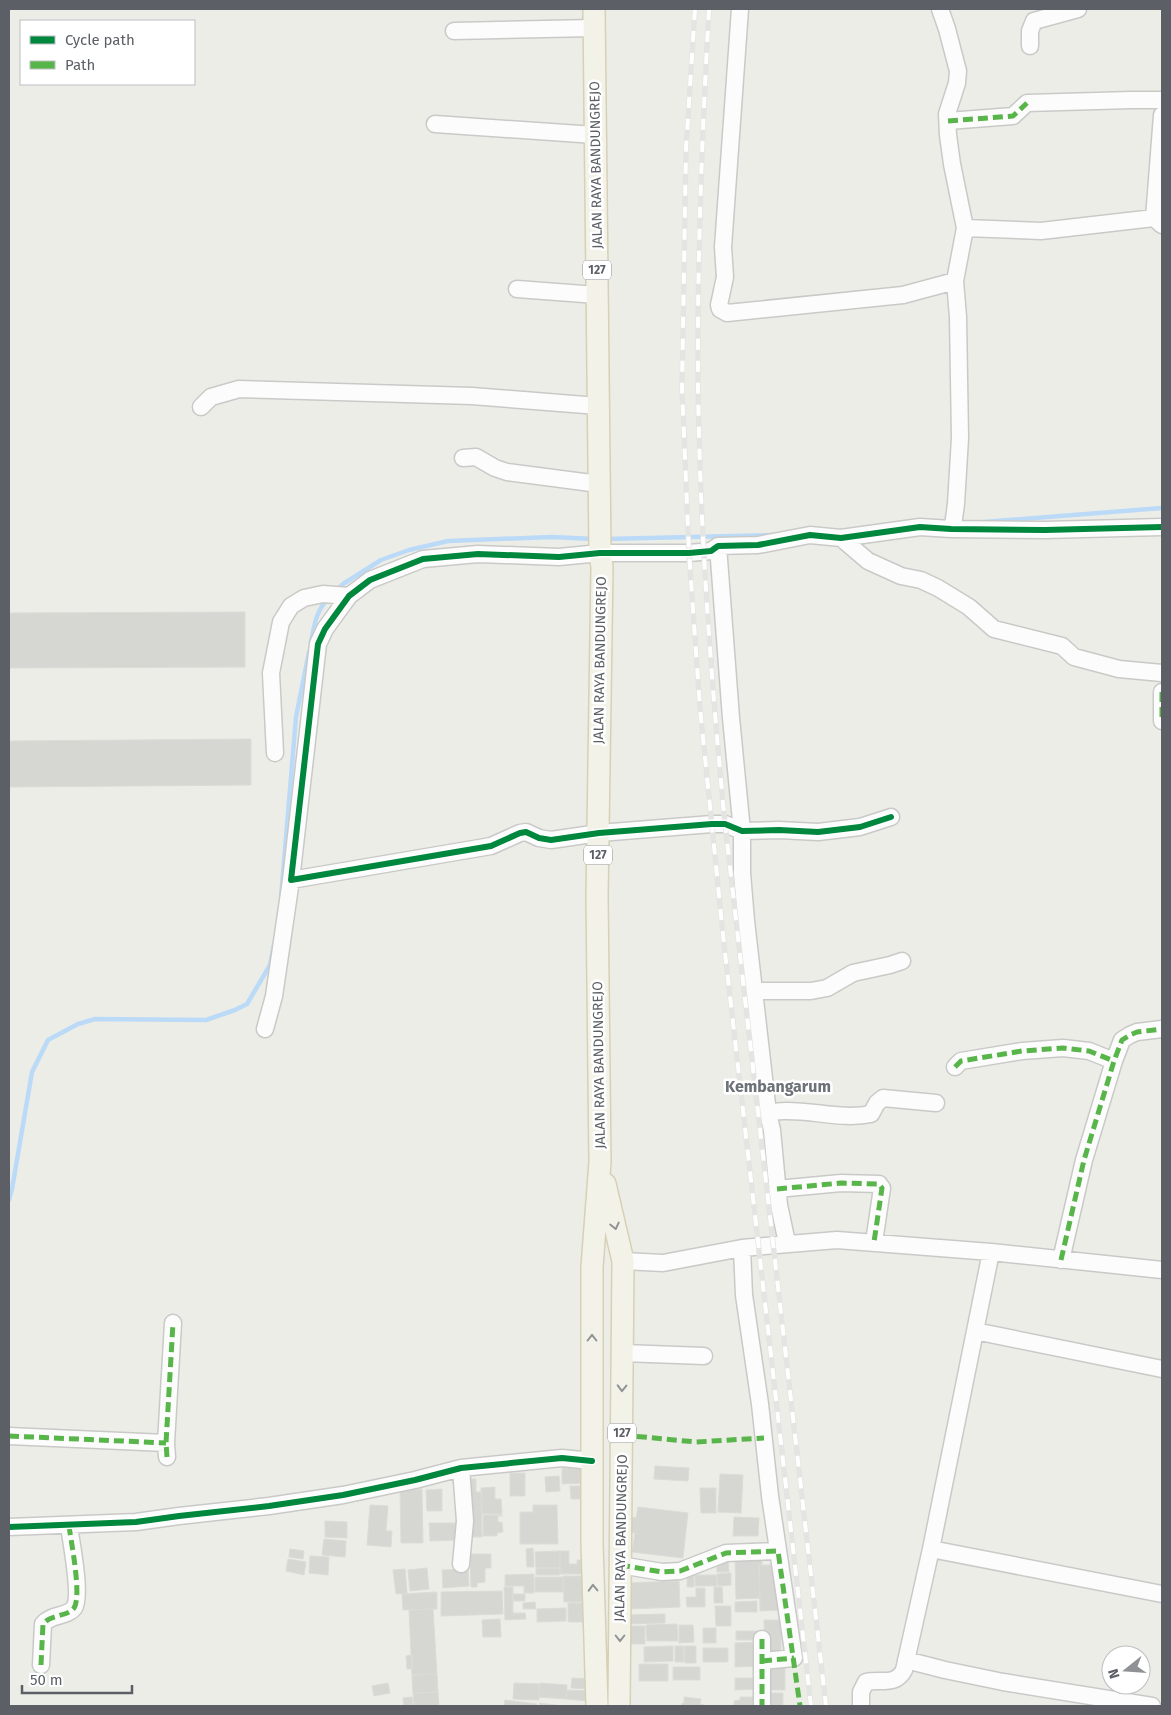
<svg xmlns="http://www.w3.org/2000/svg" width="1171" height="1715" viewBox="0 0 1171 1715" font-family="'Fira Sans',sans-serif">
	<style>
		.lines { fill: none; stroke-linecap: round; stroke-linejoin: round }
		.stream { stroke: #bbdaf8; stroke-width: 4.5 }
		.building { fill: #d6d6d3; stroke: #dcdcd7 }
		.minor-casing { stroke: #c9cac8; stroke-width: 19 }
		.major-casing { stroke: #d6d0b4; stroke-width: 24 }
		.minor { stroke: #fcfcfc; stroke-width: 16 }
		.major { stroke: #f3f2e8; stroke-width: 21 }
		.rail-casing { stroke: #e4e4e3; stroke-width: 5.5 }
		.rail { stroke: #fff; stroke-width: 4; stroke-dasharray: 11; stroke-linecap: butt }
		.quiet { stroke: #58b549; stroke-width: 5; stroke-dasharray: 10 5; stroke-linecap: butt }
		.cycleway-casing { stroke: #fff; stroke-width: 9 }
		.cycleway { stroke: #00873e; stroke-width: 6 }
		.oneway { stroke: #919394 }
		.labels { text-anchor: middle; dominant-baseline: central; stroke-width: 5; stroke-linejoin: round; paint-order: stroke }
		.shield { fill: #fff; stroke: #8d9094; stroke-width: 1 }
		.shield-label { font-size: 12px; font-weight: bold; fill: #5c6066 }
		.street-label { font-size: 14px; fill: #5c6066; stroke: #fff }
		.quarter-label { font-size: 16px; font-weight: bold; fill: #6d7278; stroke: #fff }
	</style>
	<rect width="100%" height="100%" fill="#edede8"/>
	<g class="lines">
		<path class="stream" d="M984,522L1162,508
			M605,539L772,535
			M337,590L343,584L381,560L409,550L448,541L552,537L594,539
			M311,642C314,627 316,610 328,599
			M281,898L296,717L309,652
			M9,1200L12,1189L32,1072L48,1040L78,1024L95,1019L206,1020L235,1010L247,1004L270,965L274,945"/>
	</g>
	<path class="building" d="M245,612V667L9,668V613Z
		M251,739V785L9,787V741Z
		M655,1466L689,1468L688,1481L654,1479Z
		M562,1468H584V1483L562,1484Z
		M510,1473H525V1496H510Z
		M720,1474L743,1475L741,1513L718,1512Z
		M559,1476L560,1491L546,1492L545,1477Z
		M467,1479H476V1492H481L482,1537H468Z
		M570,1486H583V1499H571Z
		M495,1487V1499H501L502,1514H482L481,1488Z
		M700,1488H716V1513H701Z
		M422,1489L423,1543H401L400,1490Z
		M442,1489V1511H427L426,1490Z
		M370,1505L388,1506L386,1531H392L391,1547L367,1545Z
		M533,1505H557L558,1544H520V1512H533Z
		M638,1507L688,1513L683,1558L632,1552L635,1533L627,1532L628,1517L636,1518Z
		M483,1515H502V1516H498V1522H502L503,1532L497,1533V1536H483Z
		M734,1517L759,1518L758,1536H733Z
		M325,1521L347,1522V1538L325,1537Z
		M429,1523H458L459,1540L430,1541Z
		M324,1539L346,1541L345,1557L322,1555Z
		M533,1548L534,1567H527L526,1549Z
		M290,1549L304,1551L303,1559L289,1557Z
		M560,1551H569V1564H577V1560H583V1574H560Z
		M560,1551V1568H536L535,1552Z
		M470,1554H491V1568H485V1582L477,1583V1587H471Z
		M310,1556L329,1557L328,1575L309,1573Z
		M735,1557H762V1565H759L760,1598L736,1599Z
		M717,1558H728L729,1572H717Z
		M288,1559L306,1562L304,1575L286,1571Z
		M759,1565H779L780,1610L760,1611Z
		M427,1568L429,1589L410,1591L408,1570Z
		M536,1568H560V1575H536Z
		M405,1569L407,1593L396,1594L393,1570Z
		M468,1569L469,1586L443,1588L442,1570Z
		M731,1573V1585L718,1586L717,1574Z
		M534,1574V1593H524V1586H505V1575Z
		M687,1574H694V1587H687Z
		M695,1575H717V1586H695Z
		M563,1576H584V1602H564Z
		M535,1577H563V1592H535Z
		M679,1581L680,1607L627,1609V1583Z
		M504,1587H513V1613H525L526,1619L505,1620Z
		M714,1587H722L723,1603H714Z
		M696,1588H705V1607H687L686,1597H696Z
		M502,1591L503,1614L441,1616V1592Z
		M437,1592V1609L403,1610L402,1594Z
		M513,1594H525V1601H513Z
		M757,1601V1612H735V1602Z
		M535,1602L536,1609H523V1603Z
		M568,1603H589V1627H583V1622H568Z
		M715,1606H731V1626H716Z
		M566,1608V1621L537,1622V1609Z
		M433,1609L437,1674L412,1675L409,1610Z
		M665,1614V1623L626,1624V1615Z
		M500,1619L501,1637H483L482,1620Z
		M764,1620H784V1636H781V1654H765Z
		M677,1624L678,1641H647L646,1625Z
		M679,1625H693L694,1642L679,1643Z
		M622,1626H645V1644H622Z
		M703,1628H716V1643H703Z
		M736,1631H759L760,1640H736Z
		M761,1642V1666L735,1667V1643Z
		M673,1646V1661L644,1662V1647Z
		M675,1646H683L684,1662H675Z
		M684,1646H696V1663H685Z
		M703,1648H728V1662H703Z
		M412,1655V1669H407L406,1656Z
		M639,1664H668V1681H639Z
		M673,1667H700V1680H673Z
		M766,1667H785V1690H766Z
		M437,1674L438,1692L413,1693L412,1675Z
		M572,1678L592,1679L591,1689L571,1688Z
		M735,1678H759V1689L735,1690Z
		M388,1683L390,1693L374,1696L372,1686Z
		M514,1683L540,1684L539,1700L513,1699Z
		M540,1683L567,1685L566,1699L539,1697Z
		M567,1690L590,1691L589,1701L566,1699Z
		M438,1692L439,1706H414L413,1693Z
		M767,1693H783V1706H767Z
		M412,1697L413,1706H404L403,1698Z
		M684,1697L701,1699L700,1704L704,1705L703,1706H681L682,1703H684Z
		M740,1697H754L755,1706H734V1701L740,1700Z
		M505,1700L537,1704V1706H504Z
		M540,1703L562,1706H539Z"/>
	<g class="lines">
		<defs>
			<path id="minor" d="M740,9L723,247L725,277L719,305L720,309L727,313L903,295L955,281
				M940,9L947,29L958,71L957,83L947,114L948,135L952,164L965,228L955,281L958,317L960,438L956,504L953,526L951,529
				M454,31L594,28
				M1030,46V31L1034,21L1078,9
				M948,121L1013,116L1027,103L1131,100H1162
				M435,124L595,135
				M1154,218L1162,115
				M965,228L1041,231L1154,218L1162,225
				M517,289L597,295
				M201,407L211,397L239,389L472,396L598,406
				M463,458L476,457L495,468L507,472L599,484
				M841,538L868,561L901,576L921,580L938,588L969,607L994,629L1062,646L1074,657L1119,669L1162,673
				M718,546L731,718L742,831V873L746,921L768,1113
				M1162,692V721
				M275,753L271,673L281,622L291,606L304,598L323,594L349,596
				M291,880L491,846L520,833L526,832L539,838L551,840L599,833L712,824H725L742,831L779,830L818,832L860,827L891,817
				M754,991H811L827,988L853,973L890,965L902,961
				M265,1029L274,996L291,880L318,644L325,629L349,596L370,580L423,559L478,554L559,557L600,553H689L711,551L718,546L758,545L810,535L841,538L920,527L951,529L1045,530L1162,527
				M955,1067L961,1061L1022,1051L1063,1048L1089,1051L1114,1061
				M777,1189L841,1183L879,1184L882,1188L874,1242
				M787,1243L779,1205L772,1130L768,1113C774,1112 779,1111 784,1111C813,1110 843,1120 871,1114L877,1103L883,1098L936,1103
				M742,1248L744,1295L760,1404L770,1496L794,1658L762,1661
				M1061,1260L1084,1160L1114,1061L1122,1040L1130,1035L1137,1032L1162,1029
				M623,1261L663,1263L742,1248L837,1240L991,1252L1162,1270
				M975,1331L1162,1369
				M623,1353L704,1356
				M9,1436L166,1443
				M167,1457L166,1443L173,1323
				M461,1468L465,1521L461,1564
				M9,1527L136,1522L179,1516L269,1506L343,1495L415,1480L461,1468L562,1458L592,1461
				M931,1549L1162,1594
				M620,1565L662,1572L680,1571L726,1553L778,1551
				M762,1639V1706
				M906,1660L945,1670L1003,1682L1152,1706
				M41,1665L43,1624C51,1614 67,1617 74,1608C82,1596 71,1541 69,1526
				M861,1706V1692L866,1682C881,1679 896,1686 904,1670L931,1549L991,1252"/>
			<path id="major" d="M594,9L600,553L602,567L597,896L600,1162L592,1267V1543L597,1706
				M605,1184L623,1261L619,1706"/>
		</defs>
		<use href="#minor" class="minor-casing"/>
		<use href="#major" class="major-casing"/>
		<use href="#minor" class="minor"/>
		<use href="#major" class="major"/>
		<defs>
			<path id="rail" d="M695,9L686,149L682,389L689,553L700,708L723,935L811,1706
				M709,9C702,134 697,260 698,386C700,533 711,679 725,824L826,1706"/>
		</defs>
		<use href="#rail" class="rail-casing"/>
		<use href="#rail" class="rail"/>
		<path class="quiet" d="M948,121L1013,116L1027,103
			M1162,692V721
			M955,1067L961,1061L1022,1051L1063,1048L1089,1051L1114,1061
			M777,1189L841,1183L879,1184L882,1188L874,1242
			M1061,1260L1084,1160L1114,1061L1122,1040L1130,1035L1137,1032L1162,1029
			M622,1435L696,1442L764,1438
			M9,1436L166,1443
			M167,1457L166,1443L173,1323
			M620,1565L662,1572L680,1571L726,1553L778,1551L800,1706
			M762,1639V1706
			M762,1661L794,1658
			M41,1665L43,1624C51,1614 67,1617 74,1608C82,1596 71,1541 69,1526"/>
		<defs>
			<path id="cycleway" d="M891,817L860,827L818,832L779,830L742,831L725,824H712L599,833L551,840L539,838L526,832L520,833L491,846L291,880L318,644L325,629L349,596L370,580L423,559L478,554L559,557L600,553H689L711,551L718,546L758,545L810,535L841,538L920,527L951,529L1045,530L1162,527
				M9,1527L136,1522L179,1516L269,1506L343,1495L415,1480L461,1468L562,1458L592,1461"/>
		</defs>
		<use href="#cycleway" class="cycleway-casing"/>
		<use href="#cycleway" class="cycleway"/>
	</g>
	<defs><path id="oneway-chevron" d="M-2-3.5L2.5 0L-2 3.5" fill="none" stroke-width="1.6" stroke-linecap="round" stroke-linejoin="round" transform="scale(1.25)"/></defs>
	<g class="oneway">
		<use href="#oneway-chevron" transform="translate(615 1226) rotate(77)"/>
		<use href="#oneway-chevron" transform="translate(592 1338) rotate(-90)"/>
		<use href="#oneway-chevron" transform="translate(622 1388) rotate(91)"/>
		<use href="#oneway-chevron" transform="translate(593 1588) rotate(-92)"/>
		<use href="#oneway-chevron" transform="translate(620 1638) rotate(90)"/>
	</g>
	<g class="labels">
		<g class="shield">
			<rect x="583" y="260.5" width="28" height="19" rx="4"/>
			<rect x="584" y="845.5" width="28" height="19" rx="4"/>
			<rect x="608" y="1423.5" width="28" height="19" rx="4"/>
		</g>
		<g class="shield-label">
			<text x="597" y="270">127</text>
			<text x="598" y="855">127</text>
			<text x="622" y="1433">127</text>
		</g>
		<g class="street-label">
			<text transform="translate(596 165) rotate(-91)">JALAN RAYA BANDUNGREJO</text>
			<text transform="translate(600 660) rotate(-89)">JALAN RAYA BANDUNGREJO</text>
			<text transform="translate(599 1065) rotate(-91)">JALAN RAYA BANDUNGREJO</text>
			<text transform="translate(621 1538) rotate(-89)">JALAN RAYA BANDUNGREJO</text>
		</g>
		<g class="quarter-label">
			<text x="778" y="1086">Kembangarum</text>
		</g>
	</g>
	<rect width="1171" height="1715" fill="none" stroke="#5c6066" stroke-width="20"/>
	<rect x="20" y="20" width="175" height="65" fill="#ffffff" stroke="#bebfc2"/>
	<rect x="30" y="36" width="25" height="8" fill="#00873e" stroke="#bebfc2"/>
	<text x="65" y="45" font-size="15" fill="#5c6066">Cycle path</text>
	<rect x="30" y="61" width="25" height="8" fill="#58b549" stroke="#bebfc2"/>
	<text x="65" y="70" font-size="15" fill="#5c6066">Path</text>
	<g transform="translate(1126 1670) rotate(253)"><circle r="24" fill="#ffffff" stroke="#bebfc2"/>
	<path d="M0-4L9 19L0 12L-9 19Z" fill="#8f9194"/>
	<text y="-8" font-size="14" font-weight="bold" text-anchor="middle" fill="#5c6066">N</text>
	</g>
	<path d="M22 1685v8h110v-8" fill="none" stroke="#5c6066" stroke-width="2.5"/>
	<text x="30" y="1685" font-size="15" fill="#5c6066" stroke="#ffffff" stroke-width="4" paint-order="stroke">50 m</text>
</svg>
